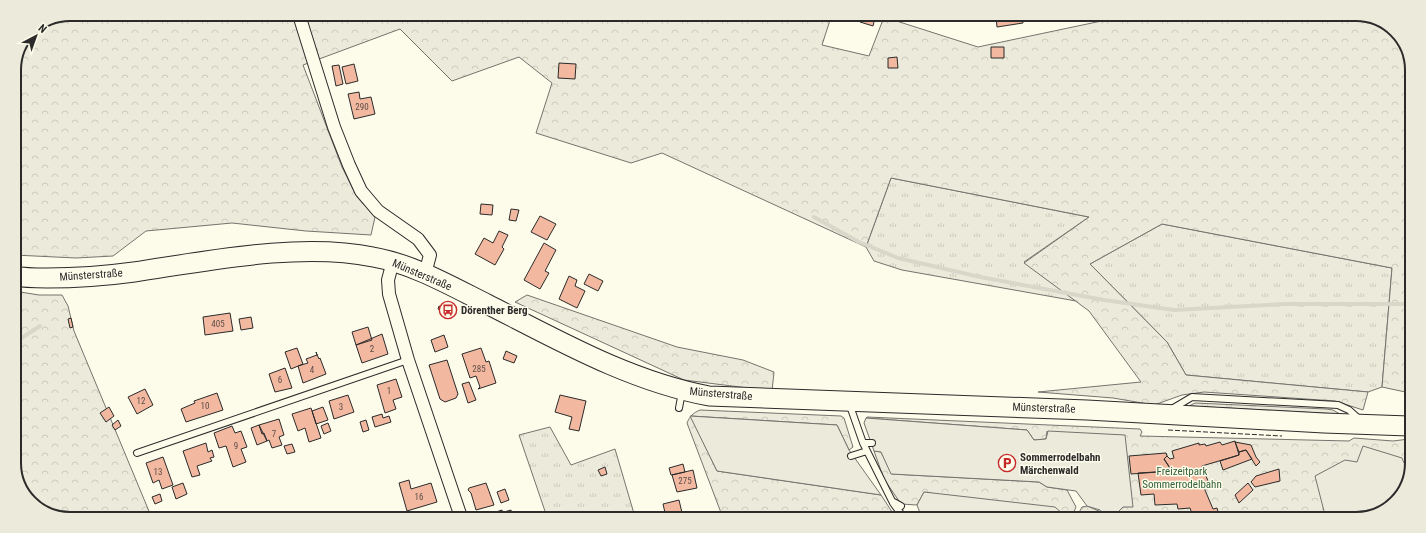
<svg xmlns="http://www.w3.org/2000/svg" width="1426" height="533" viewBox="0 0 1426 533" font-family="'Roboto Condensed',sans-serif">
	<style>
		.grass { fill: url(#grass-tufts); stroke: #74746e }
		.forest { fill: url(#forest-crowns); stroke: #74746e }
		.parking { fill: #eceadb; stroke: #74746e }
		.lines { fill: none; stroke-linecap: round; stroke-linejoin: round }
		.stream { stroke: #d8d7c9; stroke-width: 4 }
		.building { fill: #f2b8a0; stroke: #2b2b2b }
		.lane-casing { stroke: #2b2b2b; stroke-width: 8 }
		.street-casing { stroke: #2b2b2b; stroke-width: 14 }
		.primary-casing { stroke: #2b2b2b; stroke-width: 21 }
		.lane { stroke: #fdfbea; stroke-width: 6 }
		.street { stroke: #fdfbea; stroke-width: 12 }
		.primary { stroke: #fdfbea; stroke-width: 19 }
		.fence { stroke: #2b2b2b; stroke-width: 1; stroke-dasharray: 5 2; stroke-linecap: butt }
		.labels { text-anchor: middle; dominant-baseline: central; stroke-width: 3; stroke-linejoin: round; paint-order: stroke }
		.number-label { font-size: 9px; fill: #5d4e48 }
		.street-label { font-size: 11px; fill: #2b2b2b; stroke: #fdfbea }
		.poi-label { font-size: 11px; font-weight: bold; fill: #2b2b2b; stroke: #fdfbea; text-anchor: start }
		.park-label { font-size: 11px; fill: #34623c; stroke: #fdfbea }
		.rim { fill: none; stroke: #2b2b2b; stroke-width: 2 }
	</style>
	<defs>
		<pattern id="grass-tufts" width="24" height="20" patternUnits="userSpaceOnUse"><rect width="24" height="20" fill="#ecebdb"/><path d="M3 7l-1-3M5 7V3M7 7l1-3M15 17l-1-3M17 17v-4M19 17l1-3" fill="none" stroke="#cbcabc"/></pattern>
		<pattern id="forest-crowns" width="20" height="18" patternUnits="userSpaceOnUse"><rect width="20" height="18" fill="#ecebdb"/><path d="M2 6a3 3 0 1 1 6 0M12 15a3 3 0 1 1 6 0" fill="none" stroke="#cbcabc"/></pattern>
	</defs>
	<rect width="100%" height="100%" fill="#fdfbea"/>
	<path class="grass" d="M891,178L1089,217L1024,262L1076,301L902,270L874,261L866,247Z
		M1162,224L1392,268L1382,387L1368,392L1186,375L1167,342L1090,264Z
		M1195,403L1326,409L1333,410L1340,414L1189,406Z
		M550,427L571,465L615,449L635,517H547L519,435Z"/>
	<path class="forest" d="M70,14L829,16L831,17L822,45L869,56L884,17L978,47L1111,19L1112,16L1374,17L1401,36L1412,66L1410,393L1382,387L1392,268L1162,224L1090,264L1167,342L1186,375L1368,392L1363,410L1335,401L1204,392L1182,395L1154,405L1113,398L1038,392L1141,382L1089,311L1024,263L1089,217L891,178L866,247L662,153L631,163L536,133L552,83L519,57L452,81L400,29L303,65L342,167L357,197L375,217L371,235L306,231L232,223L146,231L113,256L76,258L14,255V67L31,30Z
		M14,291L39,295H62L68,306L74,331L151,516H52L25,497L14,467Z
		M527,295L677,347L743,360L774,372L772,391L684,380L515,302Z
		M700,410L841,416L844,418L853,447L849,450L837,425L691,416L717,471L881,495L896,518H723L687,423C690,416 693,413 700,410Z
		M867,417L1140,429L1142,432L1140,436L1349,441L1354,438L1393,441L1409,439V465L1390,508L1356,519L1076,518L1082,507L1087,506L1113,517L1123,507L1047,431L1046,439L1034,440L1027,430L866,418Z
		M874,451L881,452L892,474L1039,482L1047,487L1067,490L1076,507L1071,518H1063L1064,515L924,492L917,505L901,504L884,479Z"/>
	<path class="parking" d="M690,416L837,425L849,450L881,495L717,471Z
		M866,418L1027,430L1034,440L1046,439L1048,431L1125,435L1133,507H1123L1113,517H1105L1100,510L1087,506L1076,491L1047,487L1039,482L891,474L881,452L874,451L864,423Z
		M1363,446L1402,458L1404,463L1409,465L1408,483L1390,508L1356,519H1326L1315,476L1345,460L1357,462Z
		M924,492L1055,507L1064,515L1063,518H922L917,505Z"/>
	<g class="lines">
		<path class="stream" d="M814,217L859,242L898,258L980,277L1104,300L1174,310L1284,304H1410
			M14,345L20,339L40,326"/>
	</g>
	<path class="building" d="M857,16H885L884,21L875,18L873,26L860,22L861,19L857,18Z
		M996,16H1022L1023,23L997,27Z
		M991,47H1004V58H991Z
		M897,57L898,68H888V58Z
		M559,63L576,64L575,79L558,78Z
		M354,64L358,81L346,84L342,67Z
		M339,65L343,84L336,86L332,66Z
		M359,92L360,99L371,97L375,114L354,119L348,94Z
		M481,204L493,205L492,215L480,214Z
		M511,209L519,210L516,221L509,220Z
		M540,216L556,224L547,240L531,232Z
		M499,231L508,235L502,247L504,249L495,265L475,254L484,238L493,243Z
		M544,243L556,250L545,271L549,273L540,289L524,280Z
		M589,274L603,281L598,291L584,284Z
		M569,276L577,280L575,286L585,291L577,308L559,299Z
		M439,306L447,309L446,313L438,309Z
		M230,313L233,331L205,335L203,317Z
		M251,317L253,328L241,330L239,319Z
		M71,318L73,327L70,328L68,319Z
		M368,327L372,340L356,345L352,332Z
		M382,334L388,354L362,363L356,345Z
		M444,335L448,347L435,352L431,340Z
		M297,348L303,364L291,369L285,352Z
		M481,348L486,362L489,361L496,383L478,389L480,387L476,376L470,378L462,354Z
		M506,351L517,356L514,363L503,359Z
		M316,352L319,359L320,358L326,374L303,383L298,366L308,363L306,359L317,355Z
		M447,360L458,394L456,398L445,402L440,399L429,365Z
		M285,368L292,388L275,392L269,374Z
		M396,379L402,397L393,400L396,409L385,413L377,385Z
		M469,382L476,400L468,403L462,384Z
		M145,389L153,405L137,414L128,397Z
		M217,393L223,410L186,422L181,409L195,403L194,401Z
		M348,395L354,412L334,419L329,401Z
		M560,395L586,401L579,431L569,429L572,417L555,412Z
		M109,407L114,416L106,422L100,413Z
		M323,407L328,420L316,424L312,411Z
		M311,408L321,438L309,442L305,428L298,431L292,414Z
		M382,414L383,418L389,416L391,422L375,427L372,417Z
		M279,419L284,435L279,437L282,445L272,448L269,440L267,441L264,433L262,434L259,425Z
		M118,420L121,426L115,430L112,425Z
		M366,420L369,430L363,432L360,422Z
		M328,423L331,431L324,434L321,426Z
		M259,425L267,441L257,445L251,428Z
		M232,426L235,433L241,431L247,447L241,449L246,462L233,467L226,446L219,448L214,433Z
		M1235,441L1239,455L1202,466L1208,481L1202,483L1213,509L1217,508L1219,515L1214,519H1194L1190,508L1178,509L1177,504L1155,505L1154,494L1141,495L1138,473L1172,471L1164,459L1167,456L1170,459L1174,458L1172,451L1199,443V445L1205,444L1206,446L1220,442L1222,445Z
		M1235,442L1251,445L1256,457L1260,462L1256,466L1246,450L1239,452Z
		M206,443L208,452L212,450L214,457L210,458L212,461L197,466L200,475L192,477L183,451Z
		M292,444L295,452L287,454L284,446Z
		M1246,450L1252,459L1223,470L1220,461L1239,455V452Z
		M1166,453L1167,456L1164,459L1172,471L1131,474L1129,456Z
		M163,457L173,485L162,489L159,480L153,483L146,463Z
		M683,464L685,472L671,475L669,468Z
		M605,467L607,474L601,476L598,470Z
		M1279,469L1280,481L1255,487L1251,482L1256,476Z
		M693,470L697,488L677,492L672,475Z
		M409,480L411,489L431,483L437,502L407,511L399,483Z
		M183,483L187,494L176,499L172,487Z
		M486,483L494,505L476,510L471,493L468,490L469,488Z
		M1248,483L1253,490L1239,503L1235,495Z
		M505,489L509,500L501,503L497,492Z
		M160,494L162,501L155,504L152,497Z
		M679,500L683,517H666L663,504Z
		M502,510L504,517H491L490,514Z
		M511,510L513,517H506L504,512Z"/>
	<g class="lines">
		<defs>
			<path id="lane" d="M849,403L863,443H872
				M679,408L682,392
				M1170,410L1192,397L1338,405L1349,410L1359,419
				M863,443L892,501L901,506
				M137,453L408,360
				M851,456L867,451
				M893,503L904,518"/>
			<path id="street" d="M299,15L334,127L349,165L361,191L378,211L418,239L430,255L425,274
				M393,261L388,280L389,294L408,360L461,517"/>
			<path id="primary" d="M14,276C25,278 36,278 47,278C76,278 105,276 134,272C208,261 300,242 373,257C413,264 451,286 487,304C558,340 629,381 709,396L1087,410L1324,423L1409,426"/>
		</defs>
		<use href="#lane" class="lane-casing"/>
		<use href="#street" class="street-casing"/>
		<use href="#primary" class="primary-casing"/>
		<use href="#lane" class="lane"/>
		<use href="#street" class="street"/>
		<use href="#primary" class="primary"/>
		<path class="fence" d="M1168,430L1282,436"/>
	</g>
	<defs>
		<symbol id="bus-ring" viewBox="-11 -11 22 22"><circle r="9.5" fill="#fdfbea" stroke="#c62828" stroke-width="1.5"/><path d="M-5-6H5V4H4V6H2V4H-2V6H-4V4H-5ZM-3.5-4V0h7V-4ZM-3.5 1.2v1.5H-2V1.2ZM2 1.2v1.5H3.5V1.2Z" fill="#c62828"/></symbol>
		<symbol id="parking-ring" viewBox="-11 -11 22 22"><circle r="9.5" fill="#fdfbea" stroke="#c62828" stroke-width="1.5"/><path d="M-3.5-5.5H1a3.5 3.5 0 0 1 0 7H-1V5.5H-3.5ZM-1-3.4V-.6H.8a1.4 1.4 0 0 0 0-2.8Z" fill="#c62828"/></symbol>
	</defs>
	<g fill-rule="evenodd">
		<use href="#bus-ring" x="438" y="300" width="20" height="20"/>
		<use href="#parking-ring" x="997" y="453" width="20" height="20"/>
	</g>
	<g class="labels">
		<g class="number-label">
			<text x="362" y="107">290</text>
			<text x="218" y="324">405</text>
			<text x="372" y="349">2</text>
			<text x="479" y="369">285</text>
			<text x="312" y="370">4</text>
			<text x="280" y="380">6</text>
			<text x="389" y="391">1</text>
			<text x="141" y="401">12</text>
			<text x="205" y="406">10</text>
			<text x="341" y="407">3</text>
			<text x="274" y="434">7</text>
			<text x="236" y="446">9</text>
			<text x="158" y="472">13</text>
			<text x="685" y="481">275</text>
			<text x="419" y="497">16</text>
		</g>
		<g class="street-label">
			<text transform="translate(91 275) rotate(-4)">Münsterstraße</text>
			<text transform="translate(422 275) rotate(23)">Münsterstraße</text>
			<text transform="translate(721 394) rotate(5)">Münsterstraße</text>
			<text transform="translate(1044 408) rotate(2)">Münsterstraße</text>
		</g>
		<g class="poi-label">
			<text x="461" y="310">Dörenther Berg</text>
			<text x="1020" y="457">Sommerrodelbahn<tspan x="1020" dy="13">Märchenwald</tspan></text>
		</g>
		<g class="park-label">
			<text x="1182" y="471">Freizeitpark<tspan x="1182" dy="13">Sommerrodelbahn</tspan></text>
		</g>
	</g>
	<path d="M0 0H1426V533H0ZM70 21H1356A49 49 0 0 1 1405 70V463A49 49 0 0 1 1356 512H70A49 49 0 0 1 21 463V70A49 49 0 0 1 70 21Z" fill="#eceadb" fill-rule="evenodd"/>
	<path class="rim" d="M70 21H1356A49 49 0 0 1 1405 70V463A49 49 0 0 1 1356 512H70A49 49 0 0 1 21 463V70A49 49 0 0 1 70 21Z"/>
	<g transform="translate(36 36) rotate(41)" stroke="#fdfbea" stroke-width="3" paint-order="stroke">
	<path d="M0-3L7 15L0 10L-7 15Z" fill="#2b2b2b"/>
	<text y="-6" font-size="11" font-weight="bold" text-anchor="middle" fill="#2b2b2b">N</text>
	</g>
</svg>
